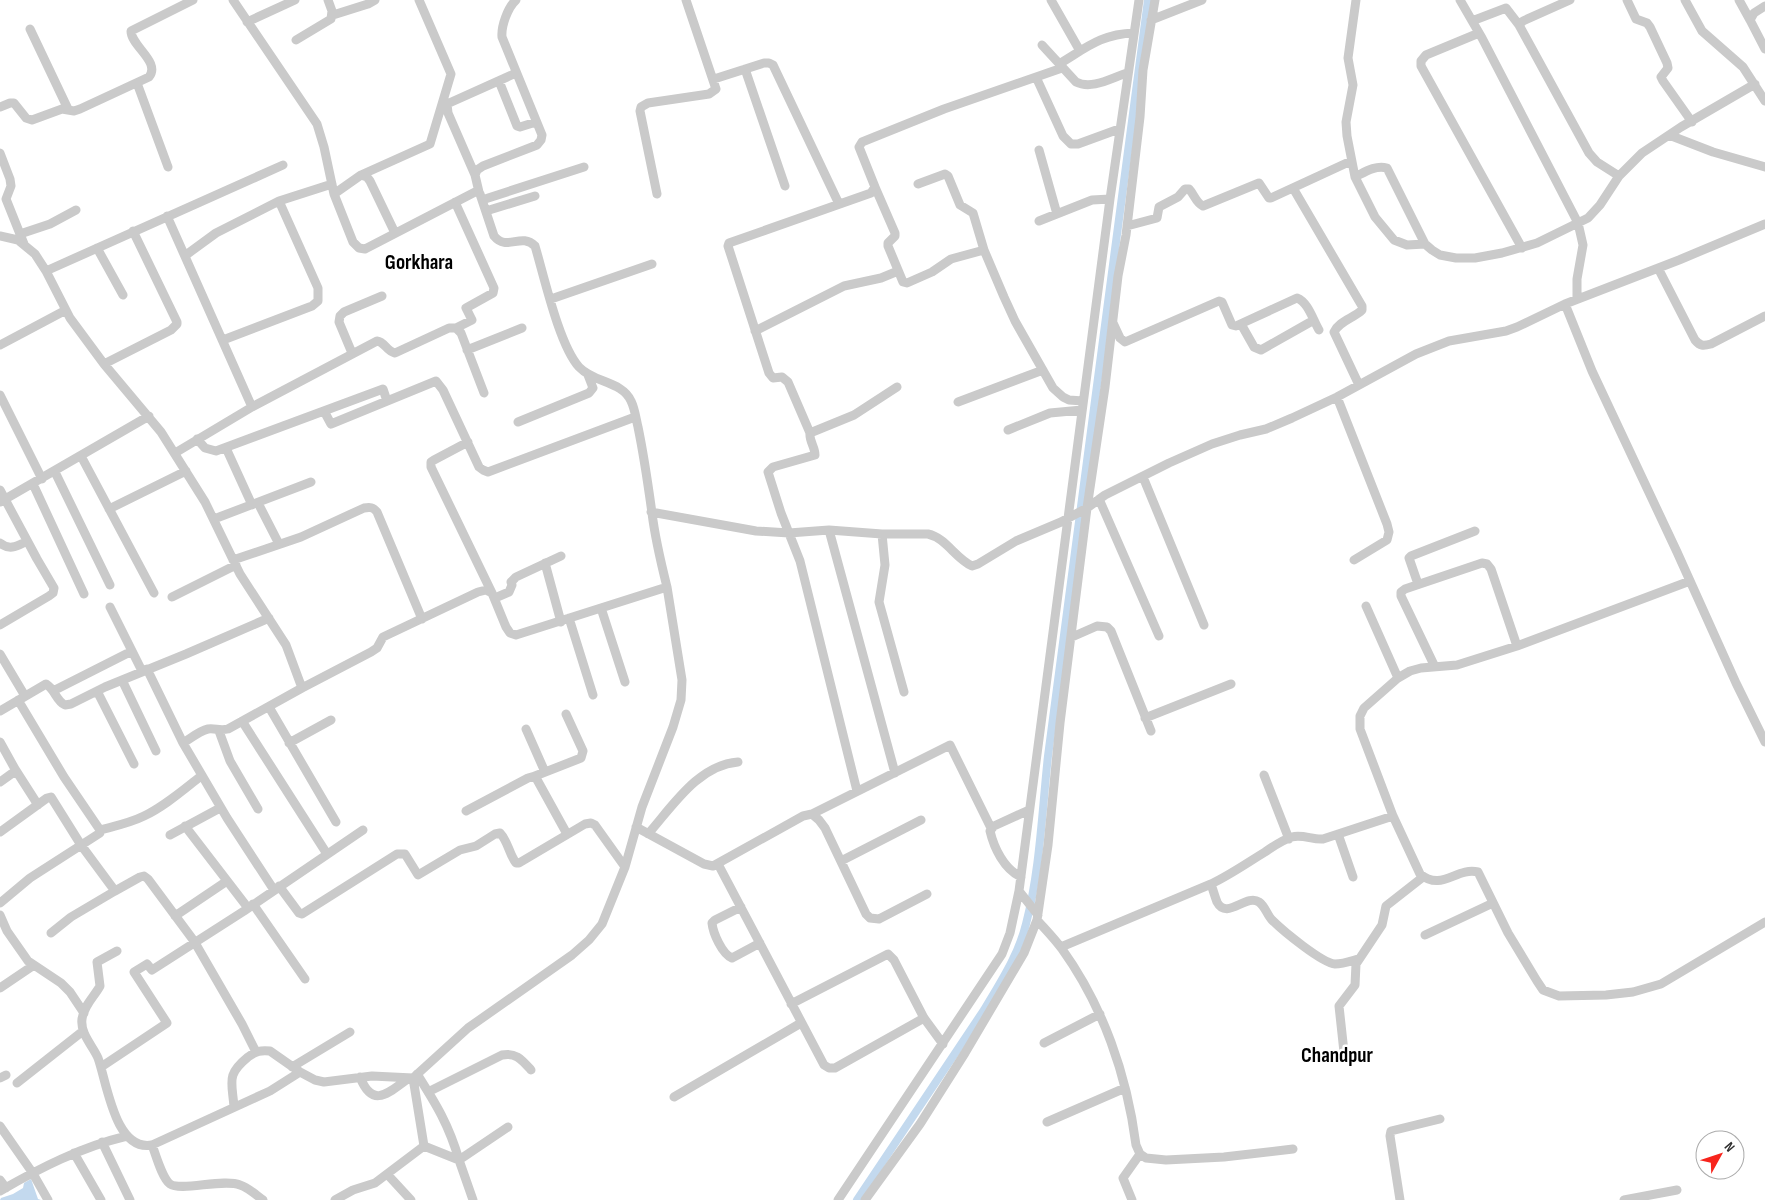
<svg xmlns="http://www.w3.org/2000/svg" width="1765" height="1200" viewBox="0 0 1765 1200" font-family="'Sofia Sans Condensed',sans-serif">
	<style>
		.water { fill: #c3d9ee }
		.lines { fill: none; stroke-linecap: round; stroke-linejoin: round }
		.canal { stroke: #c3d9ee; stroke-width: 8 }
		.street { stroke: #cacaca; stroke-width: 9 }
		.labels { text-anchor: middle; dominant-baseline: central; stroke-width: 5; stroke-linejoin: round; paint-order: stroke }
		.district-label { font-size: 21px; font-weight: bold; fill: #000; stroke: #fff }
	</style>
	<rect width="100%" height="100%" fill="#fff"/>
	<path class="water" d="M31,1179L38,1199L41,1200H0L1,1198L13,1194L23,1188L24,1183Z"/>
	<g class="lines">
		<path class="canal" d="M857,1200L984,1010C1000,983 1019,954 1026,924C1040,870 1042,811 1048,756L1148,0"/>
		<path class="street" d="M1051,0L1080,51
			M1356,0L1348,58L1353,85L1346,122L1347,136L1355,177L1375,217L1394,240L1407,245L1425,244
			M1460,0L1482,38L1578,223L1583,245L1577,279V299
			M1570,0L1523,21L1519,25L1589,153L1597,162L1619,176
			M1627,0L1636,19L1647,23L1650,27L1667,63L1668,68L1661,77L1663,81L1692,122
			M1685,0L1702,31L1743,67L1765,101
			M1739,0L1750,20
			M1765,6L1754,13L1750,20L1765,49
			M333,15L368,4L375,0
			M1151,20L1202,0
			M1472,21L1506,8L1519,25
			M247,22L295,0
			M30,29L68,109
			M1479,33L1426,55L1421,61V66L1522,248
			M296,40L331,19L332,11L328,0
			M1042,45L1076,82C1092,90 1111,78 1127,73
			M1059,64C1086,48 1101,34 1134,33
			M745,69L785,186
			M1036,77L1063,136L1071,144H1078L1119,129
			M714,79L764,63H769L773,65L839,204
			M499,81L517,126L520,127L536,122
			M137,83L168,167
			M0,107L10,103H14L26,118L32,120L62,109L74,111L80,109L149,77C161,62 131,46 131,31L193,0
			M1669,135L1713,152L1765,167
			M1039,150L1057,214
			M0,153L10,179L11,186L6,199L24,244
			M361,175L430,144L451,74L419,0
			M475,175L448,113L447,104L516,73
			M1355,177C1365,172 1375,165 1387,168L1425,244L1432,250L1440,255L1456,258H1475L1502,253L1537,243L1588,218L1600,205L1619,176L1642,153L1681,127L1755,84
			M918,184L945,174L948,176L960,205L973,213L984,250L1004,297L1015,321L1053,388L1063,397L1069,400L1083,401
			M875,187L895,233V236L888,243V246L903,282L907,283L932,272L951,259L984,250
			M1293,188L1362,306V310C1354,318 1339,321 1334,332L1359,385
			M479,192L475,175L477,170L483,166L537,145L541,140L542,135L502,37C501,26 508,7 516,0
			M334,194L361,175L367,177L370,181L395,233
			M657,194L640,111L641,107L648,103L709,94L716,89L686,0
			M482,200L584,167
			M455,202L494,288L493,293L466,308L472,320L456,328
			M486,211L535,196
			M167,216L252,407
			M1039,221L1092,200L1110,199
			M1127,226L1157,218L1159,207L1178,197L1185,189H1189C1194,194 1196,203 1203,206L1259,183L1269,198H1271L1351,161
			M20,234L50,224L76,210
			M0,236L18,240L35,254L46,271L70,318L104,364L161,432L205,502L240,574L286,645L302,688L371,652L377,648L383,637L478,592L486,590L492,593L506,627L510,633L516,635L667,587C661,563 655,538 652,513C648,484 644,456 638,427C636,419 635,409 631,401C622,381 594,383 579,367C559,345 544,276 535,246C521,232 507,252 494,236L480,194L477,191L365,249L359,248L353,242L334,194L324,147L317,124L233,0
			M97,248L123,295
			M186,255L216,233L279,201
			M1658,268L1695,340C1700,346 1703,346 1711,344L1765,316
			M46,271L283,165
			M551,299L652,264
			M1565,304L1592,371L1677,552L1736,683L1765,742
			M1113,323L1120,338L1125,342L1219,301L1222,302L1232,325L1236,326L1297,298C1308,302 1313,320 1319,330
			M1241,324L1254,347L1261,350L1314,320
			M755,331L844,286L881,278L898,271
			M223,340L312,306L318,301V288L279,201L332,184
			M0,345L66,310
			M467,350L522,328
			M352,353L339,322L340,316L344,312L382,296
			M104,364L171,330L177,324V322L133,231
			M0,395L42,479
			M1337,397L1387,524L1389,532L1387,540L1354,560
			M958,402L1043,370
			M324,411L331,424L436,381L443,390L479,467L483,470L488,472L635,417
			M518,422L589,393L593,388L588,375
			M1008,430L1050,413L1082,410
			M810,433L788,382L782,377L773,378L769,373L728,246L729,243L871,193L875,187L859,147L862,142L944,109L1062,68
			M197,439L205,448L216,451L383,389L387,401
			M468,442L434,460L431,462V467L492,593
			M226,448L252,505
			M175,453L252,407L377,341C385,342 386,351 395,353L449,328H456L461,333L484,393
			M81,456L154,593
			M55,472L110,585
			M1143,477L1204,625
			M33,484L84,594
			M0,490L37,559L54,588L53,593L49,596L0,625
			M1099,499L1159,636
			M0,502L149,416
			M258,503L279,544
			M109,509L186,471
			M651,512L756,531L789,533L829,530L882,534H928C946,538 955,558 972,566L978,564L1016,541L1061,522L1087,508L1105,495L1169,463L1212,444L1240,435L1266,429L1292,418L1337,397L1416,354L1449,341L1506,331L1517,327L1565,304L1679,260L1765,224
			M214,519L311,482
			M829,530L895,773
			M882,534L885,565L879,602L904,692
			M0,543C10,551 17,546 27,541
			M233,560L301,537L364,508C370,507 373,507 377,512L422,619
			M545,563L561,622
			M1690,581L1517,646L1457,665L1421,668L1410,671L1398,678L1364,708L1360,716V729L1393,816L1420,874C1442,892 1456,867 1478,872L1508,933L1537,981L1543,990L1559,996L1606,995L1633,992L1661,984L1765,922
			M1418,584L1409,558L1411,556L1475,531
			M172,597L236,565
			M495,598L509,592L512,585L511,582L516,577L561,556
			M1366,606L1398,678
			M110,607L142,671
			M601,608L625,682
			M569,618L593,695
			M1072,637L1097,626L1107,627L1111,631L1151,731
			M0,654L25,696
			M1435,667L1401,596V592L1405,589L1482,563L1487,564L1491,569L1517,646
			M147,669L183,743L227,818L274,890
			M122,680L156,751
			M53,691L132,651
			M97,691L134,764
			M269,707L336,822
			M0,711L46,684C55,689 56,701 65,705L71,704L105,687L186,654L269,618
			M1145,718L1231,684
			M242,721L327,854
			M526,729L545,772
			M219,731L230,761L258,809
			M0,742L15,769L14,772L0,782
			M183,743C190,739 199,731 208,729C215,728 220,731 228,729L302,688
			M289,743L331,720
			M15,769L38,805
			M1264,775L1289,839
			M535,776L581,758L583,751L566,714
			M857,791L800,561L781,513L768,472L773,467L815,455C815,447 809,441 810,433L854,415L897,387
			M466,811L528,778L535,776L567,834
			M812,814L950,745L991,828
			M185,826L248,908
			M636,827L704,864L713,866L803,816L812,814L819,820L825,828L866,914L870,918L879,919L927,894
			M100,830C115,826 130,823 144,816C165,806 183,790 201,776
			M0,832L47,798L51,797L81,845L115,891L71,917L51,933
			M648,834C672,807 698,765 738,762
			M1338,834L1353,877
			M170,835L220,808
			M841,861L921,820
			M718,864L824,1065L829,1068H835L924,1018
			M1021,877C1004,869 994,848 990,831L994,826L1029,810
			M1211,884C1213,890 1215,897 1217,902C1227,921 1246,893 1259,902C1265,906 1267,915 1272,920C1283,931 1322,963 1335,964C1343,964 1351,961 1358,959
			M279,886L299,913L302,914L397,854H405L418,875L460,850L476,846L495,834L500,833C508,841 509,854 516,863H519L585,824L591,823L595,825L625,867
			M115,891L140,877L144,876L148,879L194,941L242,1024L256,1052
			M1019,891L1038,915
			M0,903L30,878L100,833V830L64,777L18,700
			M253,904L305,979
			M741,907L715,920L712,923C713,933 722,954 732,958L760,943
			M0,915L7,931L28,961L61,983L70,992L84,1013
			M175,916L227,881
			M1037,920C1045,929 1055,939 1062,949C1103,1006 1127,1075 1136,1145L1140,1154L1146,1158L1166,1160L1224,1157L1293,1149
			M1425,935L1493,903
			M1061,947L1211,884C1230,875 1247,863 1265,852C1274,846 1282,840 1292,837C1302,834 1313,840 1323,839L1393,816
			M117,951L97,962L100,986C94,997 84,1005 82,1019C80,1034 93,1046 98,1058C107,1083 115,1152 152,1145L270,1091L300,1072
			M0,988L34,965
			M791,1004L888,954L894,960L924,1018L943,1044
			M1044,1043L1100,1014
			M1344,1052L1339,1006L1355,985L1356,964L1382,925L1386,906L1423,877
			M101,1067L167,1023L134,972L147,964L152,970L244,911L363,830
			M292,1067L350,1032
			M417,1074C436,1104 449,1125 459,1160L508,1127
			M360,1077C373,1110 389,1092 409,1078
			M0,1078L6,1075
			M17,1083L83,1031
			M428,1092L502,1055C516,1052 522,1060 531,1070
			M674,1097L801,1023
			M234,1107C232,1081 226,1075 248,1057C256,1051 261,1050 270,1051L300,1072L315,1080L324,1082L372,1076L413,1078
			M1047,1122L1125,1088
			M0,1126L32,1172L48,1200
			M102,1142L130,1200
			M152,1145C156,1155 162,1178 170,1184C181,1192 223,1178 240,1185C249,1188 256,1195 263,1200
			M424,1146L459,1160L473,1200
			M74,1153L101,1200
			M387,1174L411,1200
			M0,1180L6,1188
			M0,1191C40,1168 81,1147 127,1136
			M335,1200L353,1190L375,1183L424,1146L413,1078L468,1028L572,955L589,940L602,924L625,867L642,807L673,727L681,700L682,680L667,587
			M838,1200L1002,954L1010,933L1019,891L1110,199L1139,0
			M865,1200L920,1124L965,1053L1024,953L1037,920L1048,845L1060,723L1087,508L1105,387L1118,276L1126,235L1140,117L1143,70L1155,0
			M1132,1200L1123,1178L1140,1154
			M1400,1200L1390,1136L1391,1131L1440,1119
			M1624,1200L1677,1190"/>
	</g>
	<g class="labels">
		<g class="district-label">
			<text x="419" y="262">Gorkhara</text>
			<text x="1337" y="1055">Chandpur</text>
		</g>
	</g>
	<g transform="translate(1720 1155) rotate(50)"><circle r="24" fill="#ffffff" stroke="#ababab"/>
	<path d="M0-4L9 19L0 12L-9 19Z" fill="#f7241c"/>
	<text y="-8" font-size="14" font-weight="bold" text-anchor="middle" fill="#2d2d2d">N</text>
	</g>
</svg>
